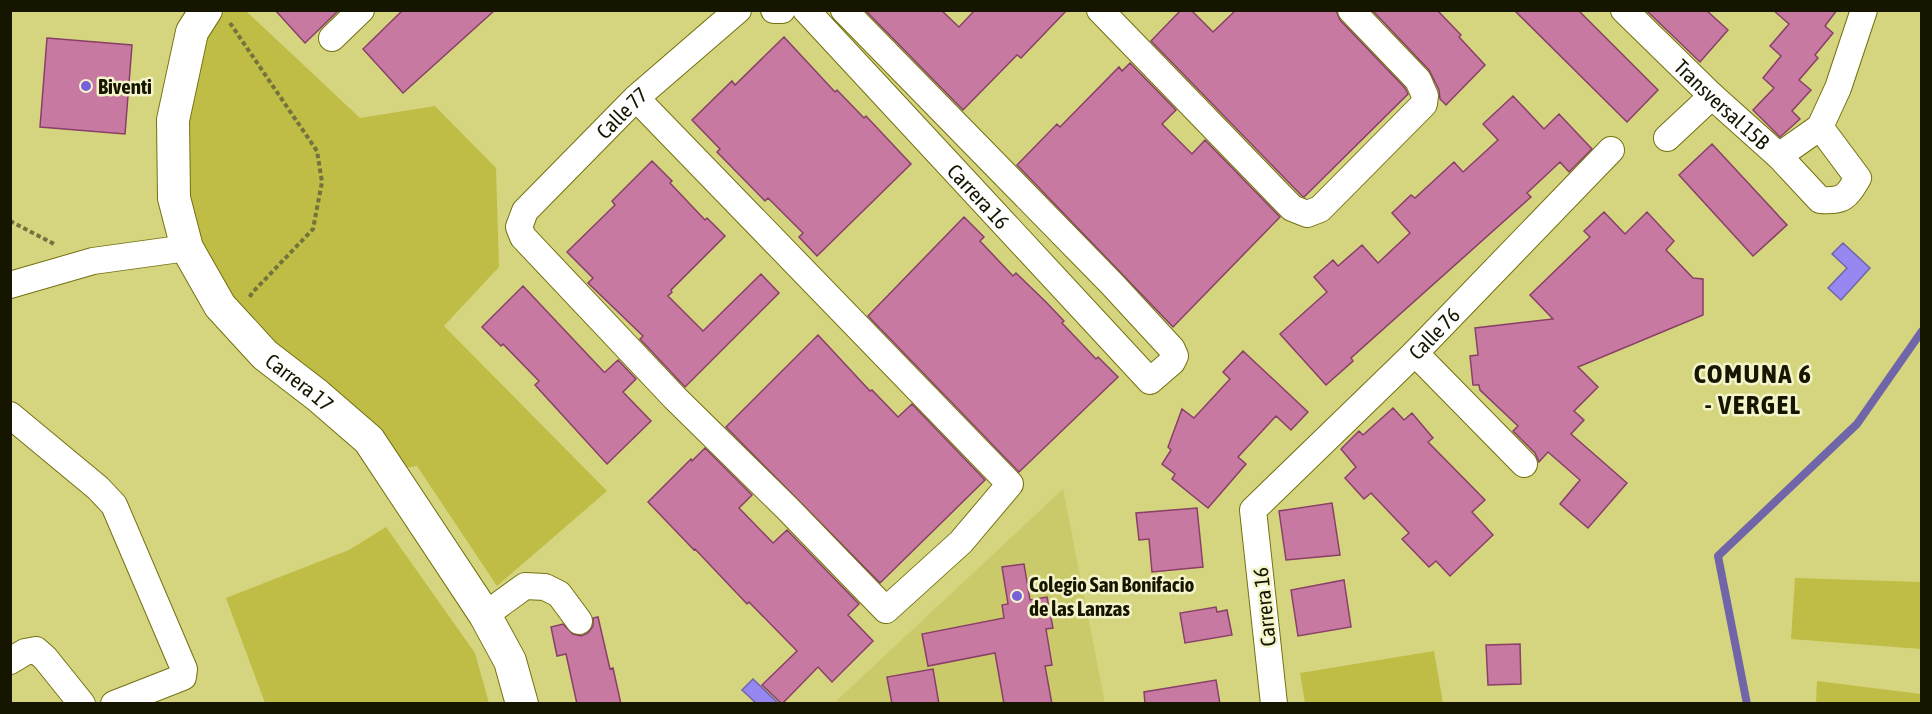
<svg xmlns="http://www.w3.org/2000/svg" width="1932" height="714" viewBox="0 0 1932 714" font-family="'Asap Condensed',sans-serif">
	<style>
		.built { fill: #cbca6a }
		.green { fill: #bfbd45 }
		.water { fill: #9687f1; stroke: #7065a9; stroke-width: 1.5 }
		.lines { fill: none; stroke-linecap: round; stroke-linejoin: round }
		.stream { stroke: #7065a9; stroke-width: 8 }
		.building { fill: #c779a1; stroke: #884067; stroke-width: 1.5 }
		.minor-casing { stroke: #737111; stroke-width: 28 }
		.tertiary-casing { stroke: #737111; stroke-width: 34 }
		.path { stroke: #74733e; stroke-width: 4; stroke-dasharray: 4.5 3; stroke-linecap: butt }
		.minor { stroke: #fff; stroke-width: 26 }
		.tertiary { stroke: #fff; stroke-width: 32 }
		.poi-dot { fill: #7860db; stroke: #f3f4ca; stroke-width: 2 }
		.labels { text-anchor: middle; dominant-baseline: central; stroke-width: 5; stroke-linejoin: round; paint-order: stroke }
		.poi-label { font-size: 21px; font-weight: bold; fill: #161500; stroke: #f3f4ca; text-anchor: start }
		.street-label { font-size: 21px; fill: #161500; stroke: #f3f4ca }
		.district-label { font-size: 27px; font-weight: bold; letter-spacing: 1.5px; fill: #161500; stroke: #f3f4ca }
	</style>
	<rect width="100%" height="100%" fill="#d6d57f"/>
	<path class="built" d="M1063,489L1105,703H834Z"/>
	<path class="green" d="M217,10L246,11L360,118L435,106L496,168L499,267L444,326L607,491L497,586L417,466L399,469L272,350L195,246L181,117L204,34Z
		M386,527L475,653L489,703H265L226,598L349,550Z
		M1795,578L1921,582V649L1791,639Z
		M1434,651L1443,703H1305L1300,673Z
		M1817,681L1921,694V703H1816Z"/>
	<path class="water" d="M1843,243L1870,268L1841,300L1828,288L1847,268L1832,254Z
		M753,679L778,703H756L742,690Z"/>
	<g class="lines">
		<path class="stream" d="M1747,704L1718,556L1857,424L1922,331"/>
	</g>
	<path class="building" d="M275,10H339L305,43Z
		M403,10H495L403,93L363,49Z
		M865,10H941L959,27L975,10H1067L1021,58L1017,55L963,110Z
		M1181,10H1191L1213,32L1236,10H1336L1340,20L1405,88L1408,94L1304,197L1301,195L1151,41Z
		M1372,10H1437L1461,35L1459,37L1485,65L1446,105L1440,99L1439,90L1429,70Z
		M1514,10H1578L1658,90L1627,122Z
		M1646,10H1706L1728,30L1700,62Z
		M1773,10H1837L1825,26L1833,33L1815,55L1818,58L1799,80L1811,90L1792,111L1800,119L1780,137L1753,110L1774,88L1763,78L1781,56L1770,46L1789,24Z
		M784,37L835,92L837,90L864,118L866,116L911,164L817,256L799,237L803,233L768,198L765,201L717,152L720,149L692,120L732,81L735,85Z
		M47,38L132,45L125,134L40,127Z
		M1130,63L1176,110L1162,124L1192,154L1205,140L1280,217L1173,327L1017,165L1057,124L1060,127L1119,67L1122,71Z
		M1513,96L1544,129L1559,114L1592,149L1569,172L1560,162L1527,193L1531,197L1351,358L1353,361L1326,385L1280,334L1327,292L1314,277L1333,260L1338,266L1362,245L1378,263L1410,233L1392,213L1411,195L1415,198L1454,162L1463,172L1498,140L1483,124Z
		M1712,144L1787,225L1753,256L1679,175Z
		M652,161L672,181L670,183L705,220L707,218L725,236L671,290L672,292L668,296L703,331L761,274L779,293L685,387L640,339L643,336L588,283L593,278L567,252L615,205L612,201Z
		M1604,212L1625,234L1647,212L1674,241L1666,250L1693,278L1703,279V315L1578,367L1598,387L1574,411L1584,420L1571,434L1627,483L1588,528L1560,504L1580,480L1548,452L1539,462L1535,453L1513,431L1518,426L1480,390L1479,385H1473L1470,356L1478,355L1475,328L1553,319L1530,295L1590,237L1584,231Z
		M964,217L984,237L980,241L1013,276L1016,273L1046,302L1064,321L1062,323L1096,359L1098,357L1118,377L1019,472L868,316Z
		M523,286L604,372H605L618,360L636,379L623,392L651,421L607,464L535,385L539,381L503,344L501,346L482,327Z
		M818,335L870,391L872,390L898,417L912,404L985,480L880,583L726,427Z
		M1243,351L1308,412L1291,430L1276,416L1238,457L1246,464L1208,508L1172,479L1175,474L1162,464L1171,450L1168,447L1182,409L1194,418L1230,379L1223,372Z
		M1393,408L1404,420L1412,413L1433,438L1428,442L1485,500L1472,512L1493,535L1450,576L1436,561L1429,567L1402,539L1409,533L1371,493L1364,499L1345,478L1356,467L1341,449L1359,431L1363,435Z
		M705,448L752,495L739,508L773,543L787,530L859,604L848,615L873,641L832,682L818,667L782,704L762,685L797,651L749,602L747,604L695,549L694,550L648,502L691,459L692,461Z
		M1332,503L1340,555L1286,560L1279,511Z
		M1197,508L1203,567L1152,572L1149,539L1139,540L1136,513Z
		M1024,564L1030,600L1047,597L1053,628L1046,629L1052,665L1045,666L1052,704H1004L995,653L928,666L922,634L1004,618L1002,605L1008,604L1002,567Z
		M1344,580L1351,627L1298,636L1291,590Z
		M1216,607L1217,612L1227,610L1232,635L1185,643L1180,613Z
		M598,617L610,669L613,668L621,704H577L566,654L557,656L551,627L563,624L573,634L581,636L588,633L593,626V618Z
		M1520,644L1521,684L1488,685L1486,645Z
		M933,669L939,704H892L887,677Z
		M1216,680L1220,704H1145L1144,692Z"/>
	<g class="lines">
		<defs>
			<g id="minor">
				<path d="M774,10H782"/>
				<path id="s1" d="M806,10L1150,381L1172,362L1175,356L1172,349L1112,284L844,10"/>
				<path d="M1100,10L1292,208L1307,214L1320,209L1424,104L1425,96L1418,80L1351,10"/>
				<path id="s2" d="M1624,10L1712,96L1779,156L1820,200C1844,201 1846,198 1858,178L1820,127"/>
				<path d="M332,38L361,10"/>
				<path id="s3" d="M636,98L1010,484L961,542L886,610L787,508L675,398L523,237L519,227L525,211L636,98L738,10"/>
				<path d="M1667,138L1712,96"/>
				<path d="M1779,156L1820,127L1838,88L1864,10"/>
				<path d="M10,285L93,261L187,248"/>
				<path d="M1415,353L1524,464"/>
				<path d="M10,415L98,488L114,505L184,669L183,677L114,704"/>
				<path d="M485,615L525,586L545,587L559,594L579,621"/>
				<path d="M10,661L25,652L36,650L45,658L82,704"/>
				<path id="s4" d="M1274,704L1253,510L1415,353L1611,150"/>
			</g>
			<g id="tertiary">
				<path id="s5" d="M206,10L192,32L173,120L174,198L187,248L220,306L265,355L317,395L369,440L485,615L510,661L522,704"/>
			</g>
		</defs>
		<use href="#minor" class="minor-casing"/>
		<use href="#tertiary" class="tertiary-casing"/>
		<path class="path" d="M230,23L317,151L322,182L313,229L252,293L249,298
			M10,221L56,245"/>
		<use href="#minor" class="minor"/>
		<use href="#tertiary" class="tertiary"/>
	</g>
	<g class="poi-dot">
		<circle cx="86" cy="86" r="6"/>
		<circle cx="1017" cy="596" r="6"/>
	</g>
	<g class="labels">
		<g class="poi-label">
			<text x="98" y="86">Biventi</text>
			<text x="1029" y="584">Colegio San Bonifacio<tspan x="1029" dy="24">de las Lanzas</tspan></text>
		</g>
		<g class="street-label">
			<text stroke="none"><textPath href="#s2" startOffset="136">Transversal 15B</textPath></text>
			<text stroke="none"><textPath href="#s3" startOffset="1401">Calle 77</textPath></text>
			<text stroke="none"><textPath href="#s1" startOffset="254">Carrera 16</textPath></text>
			<text stroke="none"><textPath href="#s4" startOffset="448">Calle 76</textPath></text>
			<text stroke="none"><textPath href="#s5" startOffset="423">Carrera 17</textPath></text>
			<text transform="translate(1264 607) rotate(-96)">Carrera 16</text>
		</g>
		<g class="district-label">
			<text x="1753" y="373">COMUNA 6<tspan x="1753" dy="31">- VERGEL</tspan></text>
		</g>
	</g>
	<rect width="1932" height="714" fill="none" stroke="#161500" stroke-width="24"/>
</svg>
